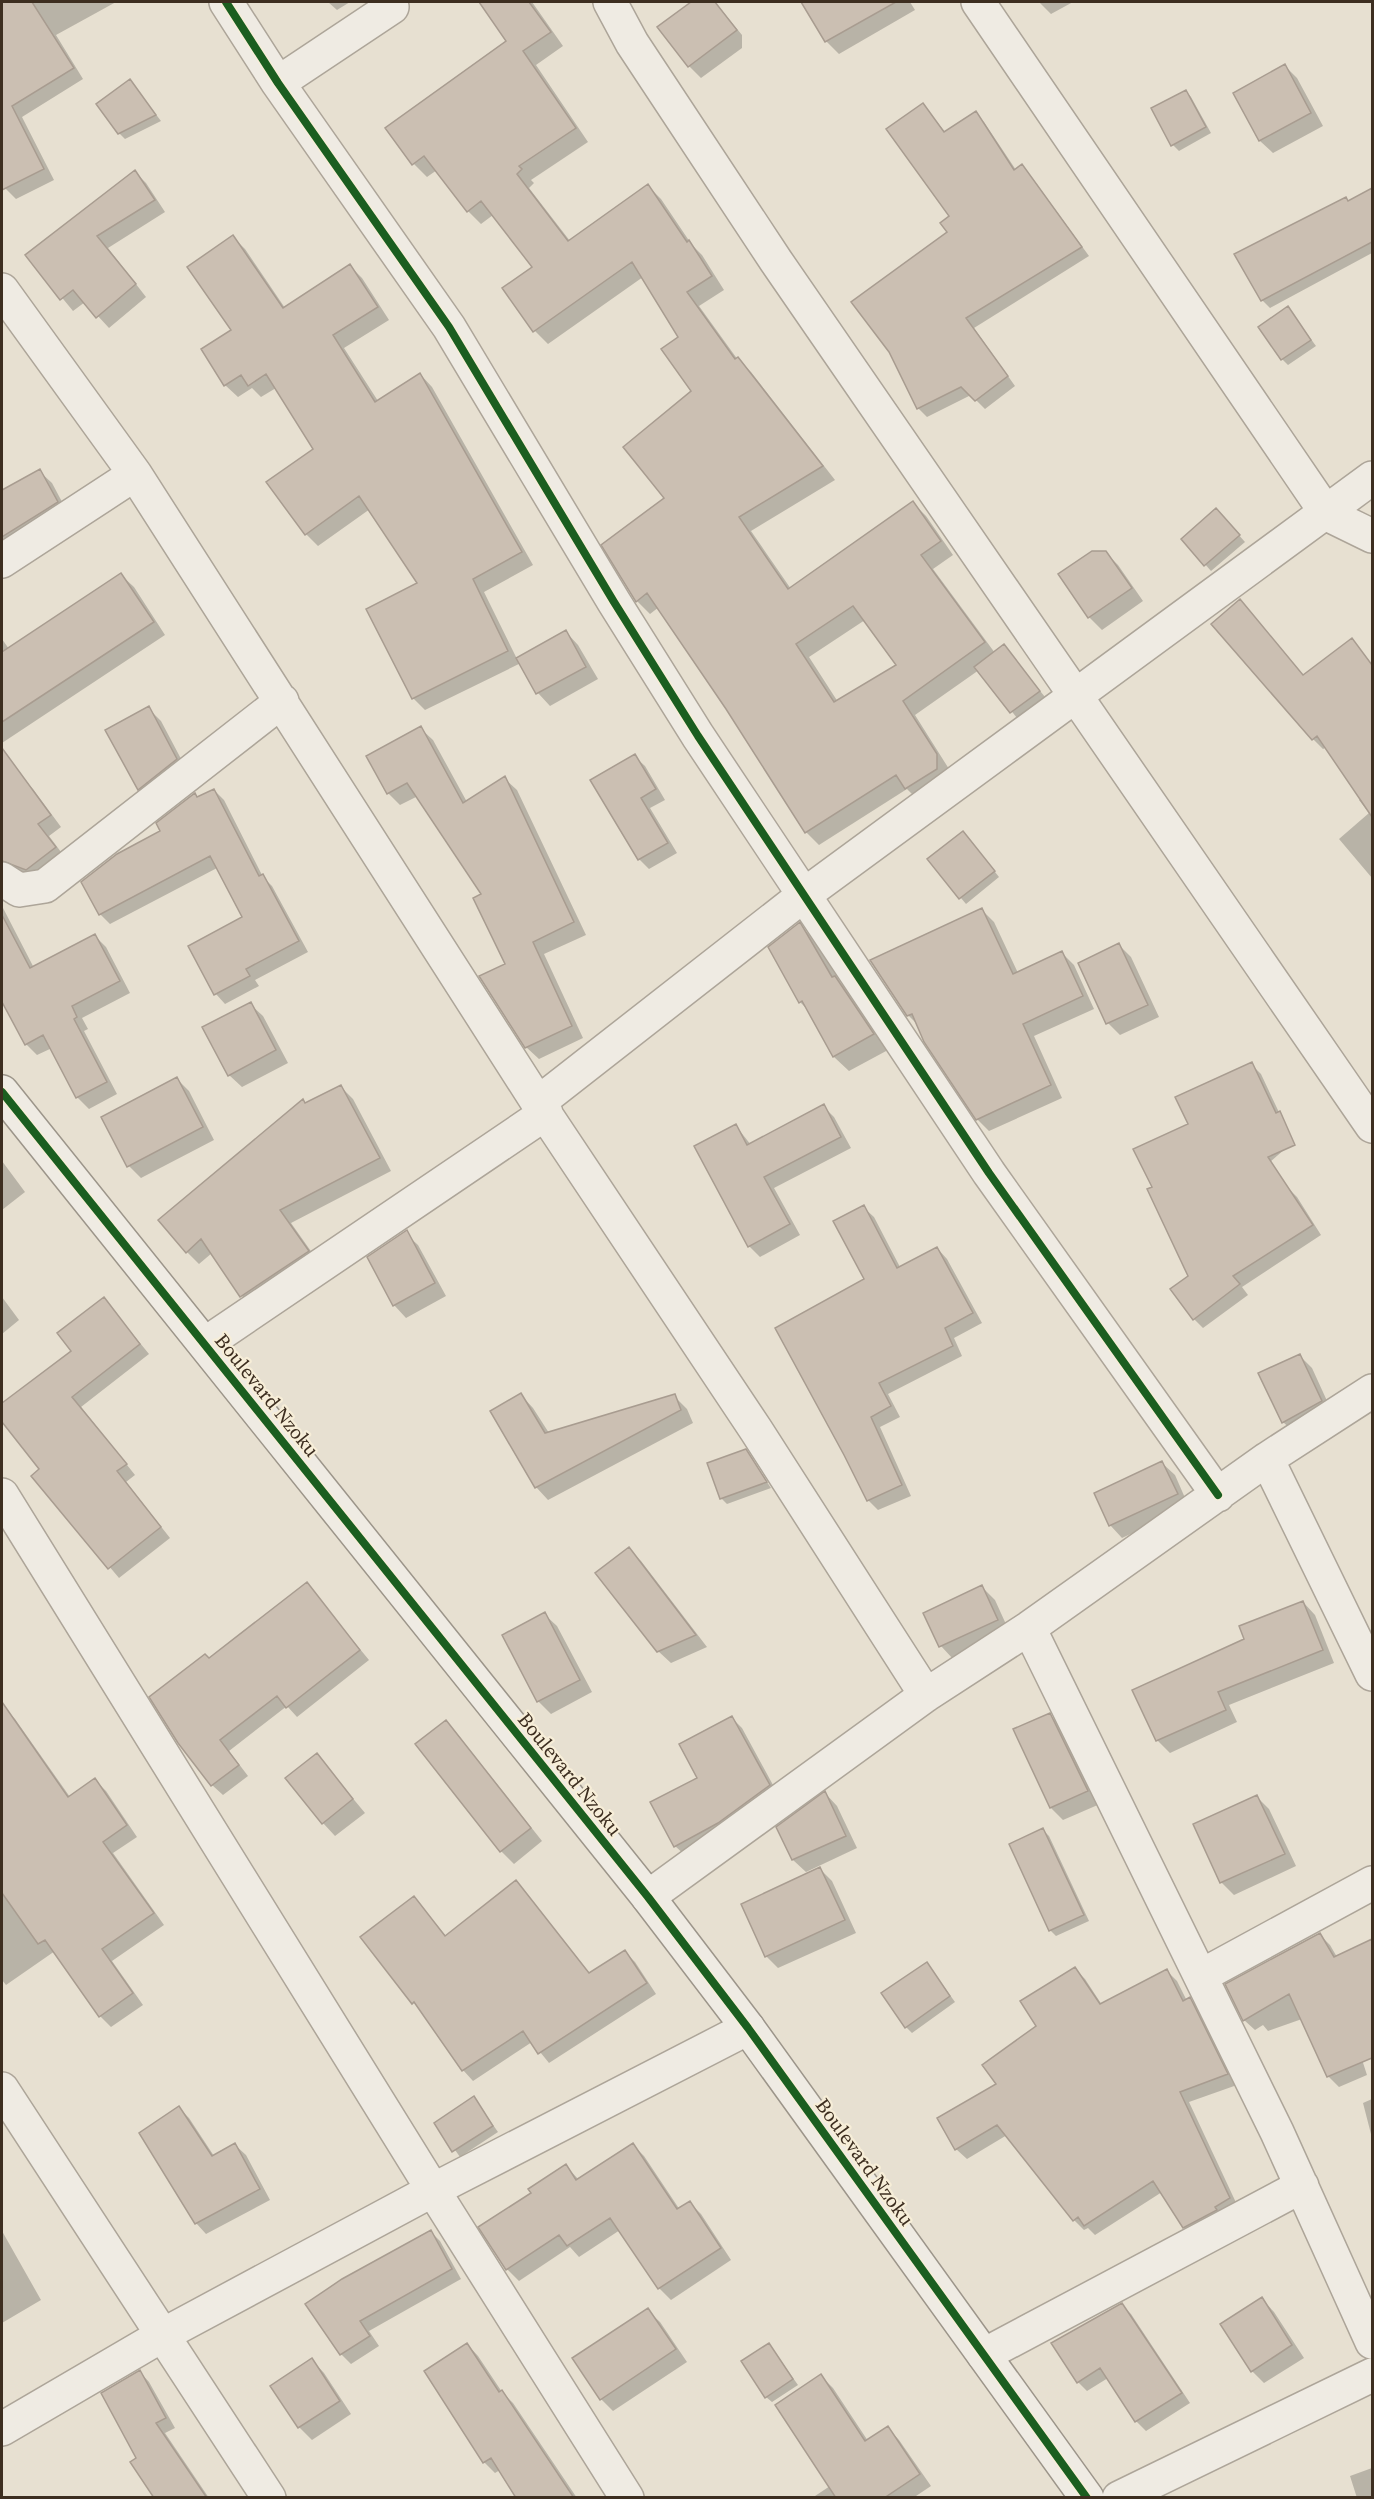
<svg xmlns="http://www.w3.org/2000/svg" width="1374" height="2499" viewBox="0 0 1374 2499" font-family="'Source Serif 4',serif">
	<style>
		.shadow { fill: #0003; fill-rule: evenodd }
		.building { fill: #cbbfb2; stroke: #a89c90; stroke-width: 1.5; fill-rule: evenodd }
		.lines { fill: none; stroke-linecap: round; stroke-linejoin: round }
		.street-casing { stroke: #ada599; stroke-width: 36 }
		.secondary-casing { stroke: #9c958a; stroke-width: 36 }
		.street { stroke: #efebe3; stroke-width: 33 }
		.secondary { stroke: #efebe3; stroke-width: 33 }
		.cycleway-casing { stroke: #f7eed8; stroke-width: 11 }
		.cycleway { stroke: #1b5e20; stroke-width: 8 }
		.labels { text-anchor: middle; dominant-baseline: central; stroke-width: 4.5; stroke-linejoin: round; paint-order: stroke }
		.street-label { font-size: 20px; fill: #3d2e20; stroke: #f7eed8 }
	</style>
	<rect width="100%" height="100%" fill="#e7e0d1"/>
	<path class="shadow" d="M2,2H116L56,35L83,79L22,117L54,180L16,199L5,188L2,180Z
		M328,2H350L337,10Z
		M480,2H532L563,46L536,65L588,142L531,180L534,183L529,188L570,241L648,186L661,199L692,245L702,255L724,290L699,306L738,360L751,372L835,480L751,531L791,589L913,503L926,516L953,555L933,569L995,653L1004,646L1045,697L1017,718L979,670L915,715L949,769L919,801L907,789L819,845L806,832L728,708L659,607L650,614L637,601L667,499L693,391L680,337L643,277L548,344L535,331L504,289L534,267L493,215L481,224L468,211L437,170L427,177L414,164L387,128L508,41ZM865,620L898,665L838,702L809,657Z
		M693,2H715L742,35V48L701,78L689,66L659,27Z
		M803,2H910L915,10L839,54L826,41Z
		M1039,2H1073L1051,14Z
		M1285,66L1297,78L1323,126L1273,153L1260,141L1235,93Z
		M135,87L161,121L125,139L119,133Z
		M1186,91L1191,97L1211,133L1179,151L1173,145L1153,109Z
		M923,105L946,133L975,113L984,122L1016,170L1022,166L1030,175L1089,256L974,328L1015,386L985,409L971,395L927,417L918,408L951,217Z
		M135,172L146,183L165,212L108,248L146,297L109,328L85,302L73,311L27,255Z
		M1372,190V253L1270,308L1262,300L1351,204Z
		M233,237L245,249L285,308L350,266L362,278L389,320L344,348L378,401L420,374L432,387L533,565L484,592L517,659L566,632L578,645L598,679L550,706L538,693L521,663L425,710L413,698L419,584L370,509L318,546L306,534L315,449L276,388L261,397L252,388L238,397L225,385L233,330Z
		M1288,308L1316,346L1288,365L1282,359Z
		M39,471L52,483L69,515L2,550V492Z
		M1222,516L1245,542L1211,571L1183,539Z
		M1105,552L1118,565L1143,601L1102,630L1089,617L1060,574Z
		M121,575L134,587L165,635L2,743V639L9,649Z
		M1213,624L1304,676L1352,640L1372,664V878L1339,839L1369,813L1359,800L1362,798L1327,747L1323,749L1313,739Z
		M148,708L161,721L188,772L151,801L139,789Z
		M420,728L433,740L467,802L504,778L517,790L586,935L544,954L583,1038L539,1059L526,1047L507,965L484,894L418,796L400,805L388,793Z
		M634,756L645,766L665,800L650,808L677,853L649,869L639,859Z
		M21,777L33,789L61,827L49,836L67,860L38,881L2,877V788Z
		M214,790L224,800L263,877L272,886L308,952L255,980L259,986L225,1004L216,994L244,918L217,868L110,924L100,914L162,832L195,795L198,798Z
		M969,839L999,877L966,904L929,860Z
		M2,906L34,968L95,936L106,947L130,993L82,1018L88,1029L84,1031L117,1094L89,1109L77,1097L52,1048L37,1055L26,1044L2,999Z
		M982,910L994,922L1018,973L1062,953L1074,965L1094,1009L1034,1036L1062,1098L989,1131L977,1119L918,1025L908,1015Z
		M799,924L814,939L841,983L850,992L888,1050L849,1071L834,1057L810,1012L800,1002Z
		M1119,945L1131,957L1159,1017L1120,1035L1108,1023Z
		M250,1004L263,1016L288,1063L242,1087L229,1075Z
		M1251,1064L1261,1074L1293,1142L1234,1193L1287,1187L1297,1197L1321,1235L1242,1287L1248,1295L1203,1328L1194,1319L1190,1276L1154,1188L1190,1125Z
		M177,1079L189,1091L214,1140L141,1178L129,1166Z
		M340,1086L353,1099L391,1171L291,1223L320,1264L254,1309L242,1296L212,1253L199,1264L187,1252L306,1104Z
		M823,1106L834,1117L851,1148L774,1188L800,1235L760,1257L749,1246L736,1126L751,1145Z
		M2,1161L25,1192L2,1210Z
		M863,1207L874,1217L900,1267L937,1248L947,1259L982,1323L954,1338L962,1356L888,1394L900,1417L880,1427L911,1496L878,1510L868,1500L866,1280Z
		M405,1233L418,1245L446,1296L406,1318L394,1305Z
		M2,1297L19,1320L2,1334Z
		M104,1299L149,1354L81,1407L135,1475L126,1482L170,1538L119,1578L33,1476L41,1469L2,1419V1407L12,1404L73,1351Z
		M1300,1356L1312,1368L1333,1414L1296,1434L1283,1422Z
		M521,1395L533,1408L549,1433L674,1396L687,1409L693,1423L548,1500L536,1487Z
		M746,1451L771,1488L727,1504L721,1498Z
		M1162,1463L1175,1475L1189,1507L1122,1538L1110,1525Z
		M628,1549L641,1561L707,1647L671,1663L658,1651Z
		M306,1584L369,1660L297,1717L287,1706L229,1751L248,1776L223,1795L212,1785L209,1660Z
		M982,1587L995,1600L1010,1633L953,1659L941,1646L925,1613Z
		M1303,1602L1315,1615L1334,1663L1229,1705L1237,1722L1170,1753L1158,1741L1134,1691L1246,1640Z
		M544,1614L557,1626L592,1692L551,1714L538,1701L504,1636Z
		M4,1708L15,1719L70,1797L95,1780L106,1791L137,1837L113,1853L164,1925L112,1961L143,2005L111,2027L100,2016L55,1951L6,1985L2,1980V1710Z
		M1049,1714L1062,1727L1100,1804L1063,1820L1051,1808L1015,1730Z
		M732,1718L742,1728L779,1796L686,1856L675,1846Z
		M446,1722L458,1735L542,1841L514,1864L501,1851L418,1745Z
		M317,1755L365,1813L335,1836L323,1823Z
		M825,1793L837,1806L857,1848L806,1872L793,1860L778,1827Z
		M1257,1797L1269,1809L1296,1866L1234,1895L1221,1882Z
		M1043,1830L1049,1836L1089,1921L1056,1936L1050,1930Z
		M820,1869L832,1881L856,1933L778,1968L766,1956Z
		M526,1893L590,1974L625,1952L635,1962L656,1994L549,2063L532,2042L473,2081L463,2070L423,2012L362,1938L414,1898L447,1937Z
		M1320,1935L1330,1945L1337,1957L1372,1940V1994L1344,2004L1367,2075L1339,2087L1328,2076L1302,2019L1268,2031L1263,2025L1255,2030L1244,2020Z
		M1075,1969L1085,1979L1102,2005L1167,1971L1177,1981L1187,2001L1190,1999L1200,2009L1237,2085L1189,2102L1239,2209L1194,2237L1184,2227L1162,2192L1095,2235L1088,2228L1084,2230L1074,2220L1007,2135L967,2159L956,2149Z
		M932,1970L955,2002L912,2033L906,2027Z
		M474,2098L498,2132L460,2157L436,2123Z
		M1372,2099V2138L1363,2103Z
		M179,2108L189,2118L214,2156L235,2145L246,2155L270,2200L206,2234L196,2223Z
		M633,2145L644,2156L680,2210L690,2203L701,2214L731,2260L671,2300L659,2288L620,2230L579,2257L570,2247L519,2281L507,2269L480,2227L533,2193L566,2166L579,2180Z
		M2,2231L41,2300L2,2323Z
		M430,2231L440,2241L461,2279L369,2331L379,2346L351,2364L341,2354L307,2305Z
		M1262,2299L1274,2312L1304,2358L1264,2383L1252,2371Z
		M1122,2305L1131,2314L1190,2403L1146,2431L1136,2421L1108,2378L1087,2391L1078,2382Z
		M647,2310L660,2322L687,2362L613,2411L601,2399Z
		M467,2344L478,2356L502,2392L513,2403L577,2498H518L500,2470L495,2473L484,2462Z
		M769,2344L798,2385L772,2402L766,2397Z
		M312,2360L324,2373L351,2414L312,2440L299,2427L272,2387Z
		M140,2372L149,2382L175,2428L165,2433L209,2498H156L138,2458Z
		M821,2376L833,2388L868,2441L888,2428L899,2440L931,2486L913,2498H812L830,2486Z
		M1372,2468V2498H1357L1350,2476Z"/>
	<path class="building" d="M2,2H32L74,68L12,106L44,169L2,190Z
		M479,2H529L551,32L523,51L576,128L519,166L522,169L517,174L568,241L648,184L687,242L689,240L712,276L687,292L735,359L738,357L823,466L739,517L788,589L913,501L941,541L921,555L985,642L903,701L937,754V769L905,789L896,775L805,833L726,709L647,593L636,602L601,545L664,498L623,447L691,391L661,349L678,337L632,262L533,332L502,288L532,267L481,201L467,212L424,156L412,165L385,128L506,41ZM853,606L896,665L834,702L796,644Z
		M691,2H715L737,30L688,67L657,27Z
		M801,2H896L825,42Z
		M1285,64L1311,113L1259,141L1233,93Z
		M130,79L156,115L118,134L96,104Z
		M1186,90L1206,127L1171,146L1151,108Z
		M923,103L944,132L976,111L1014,170L1022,164L1082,247L966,318L1008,376L975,401L961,387L917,409L889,352L851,302L947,232L940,223L949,216L886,129Z
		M135,170L155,200L97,236L136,284L96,318L73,290L60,300L25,255Z
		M1372,188V242L1261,301L1234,254L1346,197L1348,201Z
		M233,235L283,308L350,264L378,307L333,335L375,402L420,373L522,552L473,579L508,651L412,699L366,609L417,583L359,496L305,535L266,482L313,449L266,374L248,386L241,375L224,386L201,349L231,330L187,267Z
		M1288,306L1311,340L1281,360L1258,327Z
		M40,469L58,502L2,537V490Z
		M1216,508L1240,535L1204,566L1181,539Z
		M1092,551H1106L1132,588L1088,618L1058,574Z
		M121,573L154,622L2,722V652Z
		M1240,599L1303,675L1352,638L1372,665V817L1317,736L1312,740L1211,624Z
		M566,630L586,667L536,694L516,658Z
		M1004,644L1040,691L1010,713L974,667Z
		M149,706L177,759L138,790L105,730Z
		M421,726L463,803L505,776L574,922L533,942L572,1026L525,1048L479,976L505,964L473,898L481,894L407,783L387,794L366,756Z
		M2,748L51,815L38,824L56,847L26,870L2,861Z
		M635,754L656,789L641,798L668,843L638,860L590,780Z
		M214,789L259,876L263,874L299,941L246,969L250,976L214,995L188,946L242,917L210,856L99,915L81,882L117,854L160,831L156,823L195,793L197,797Z
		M963,831L995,871L959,899L927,859Z
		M982,908L1013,974L1062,951L1083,996L1023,1024L1051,1085L976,1120L924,1042L912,1014L907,1016L870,960Z
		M2,915L30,968L95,934L120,981L72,1006L77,1017L74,1019L107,1082L76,1098L43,1035L25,1045L2,1002Z
		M800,922L832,977L835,976L874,1034L833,1057L802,1001L799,1003L768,947Z
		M1119,943L1148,1005L1106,1024L1078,963Z
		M251,1002L276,1050L228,1076L202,1027Z
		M1252,1062L1276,1113L1280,1111L1295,1145L1268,1157L1313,1225L1233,1276L1240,1284L1193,1320L1170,1289L1188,1276L1147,1189L1152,1187L1133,1149L1188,1124L1175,1097Z
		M177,1077L203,1127L127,1167L101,1117Z
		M341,1085L380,1158L280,1210L309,1251L240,1297L201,1239L186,1253L158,1220L303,1099L305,1103Z
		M824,1104L841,1137L764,1177L790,1224L748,1247L694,1146L736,1124L747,1145Z
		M864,1205L897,1268L937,1247L973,1313L945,1328L953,1346L879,1383L891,1406L871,1417L902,1485L867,1501L844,1455L775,1328L864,1279L833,1221Z
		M407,1230L435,1283L393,1306L367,1257Z
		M104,1297L140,1344L72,1397L127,1464L117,1471L161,1527L108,1569L31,1476L39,1469L2,1422V1403L71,1351L57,1333Z
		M1300,1354L1322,1401L1282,1423L1258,1373Z
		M521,1393L545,1433L675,1394L681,1410L535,1488L490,1411Z
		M746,1449L767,1482L720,1499L707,1463Z
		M1162,1461L1178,1494L1109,1526L1094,1493Z
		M629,1547L696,1635L657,1652L595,1573Z
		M307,1582L360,1650L286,1708L277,1696L220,1740L239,1765L211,1786L178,1743L149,1697L205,1654L209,1658Z
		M982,1585L998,1620L939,1647L923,1613Z
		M1303,1601L1323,1650L1218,1692L1226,1710L1156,1741L1132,1690L1244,1639L1239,1626Z
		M545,1612L580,1680L537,1702L502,1635Z
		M2,1702L68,1797L95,1778L127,1825L103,1842L154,1913L102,1949L133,1993L99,2017L45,1940L38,1944L2,1893Z
		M1050,1713L1088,1791L1050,1808L1013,1729Z
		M732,1716L770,1785L718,1823L674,1847L650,1802L697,1778L679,1744Z
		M446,1720L531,1828L500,1852L415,1744Z
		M317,1753L353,1799L322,1824L285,1778Z
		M825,1791L846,1836L792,1860L776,1827Z
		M1257,1795L1285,1854L1220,1883L1193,1824Z
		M1043,1828L1084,1915L1049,1931L1009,1844Z
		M820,1867L845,1920L765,1957L741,1904Z
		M516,1880L589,1973L625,1950L647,1983L538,2054L523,2031L462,2071L414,2002L412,2004L360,1937L414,1896L445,1936Z
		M1320,1933L1334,1957L1372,1939V2058L1327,2077L1289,1994L1243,2021L1225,1984Z
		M927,1962L950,1996L905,2028L881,1993Z
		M1075,1967L1100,2004L1167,1969L1183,2001L1190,1997L1228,2074L1180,2092L1230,2198L1215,2207L1217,2210L1183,2228L1153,2181L1084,2226L1078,2217L1073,2221L997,2125L955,2150L937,2118L996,2084L982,2065L1036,2026L1020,2001Z
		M474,2096L493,2126L452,2152L434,2123Z
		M179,2106L212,2156L235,2143L260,2189L195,2224L139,2133Z
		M633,2143L677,2209L690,2201L721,2248L658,2289L610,2218L567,2246L559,2235L506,2270L478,2227L531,2193L528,2189L566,2164L576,2180Z
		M431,2230L452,2269L360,2321L370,2336L340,2355L305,2304L342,2279Z
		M1262,2297L1292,2345L1251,2372L1220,2324Z
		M1122,2303L1182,2393L1135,2422L1100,2368L1077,2383L1051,2343Z
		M648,2308L676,2349L600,2400L572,2358Z
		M467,2343L499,2392L502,2390L574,2498H516L491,2458L483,2463L424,2371Z
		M769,2343L793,2379L765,2398L741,2361Z
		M312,2358L340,2401L298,2428L270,2386Z
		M140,2370L166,2418L156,2423L207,2498H154L130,2462L136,2458L101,2393Z
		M821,2374L865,2441L888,2426L920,2474L884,2498H836L775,2405Z"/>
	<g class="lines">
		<defs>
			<path id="street" d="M226,2L278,83L449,327L614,602L698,736L989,1173L1218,1495
				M610,2L632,43L776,261L1372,1126
				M978,2L1327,514L1372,536
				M278,83L392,7
				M2,290L135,474L538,1103L756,1430L926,1695
				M2,561L135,474
				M2,879L19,890L45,886L282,701
				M538,1103L804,895L1372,478
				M205,1344L546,1113
				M1267,1459L1372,1674
				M2,1495L433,2190L627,2498
				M1029,1628L1277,2132L1372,2342
				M648,1897L926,1695L1029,1628L1267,1459L1372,1391
				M1201,1976L1372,1883
				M2,2089L269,2498
				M984,2355L1302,2186
				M2,2429L161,2336L433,2190L748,2028
				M1119,2498L1372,2375"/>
			<path id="secondary" d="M2,1092L648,1897L748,2028L1087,2498"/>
		</defs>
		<use href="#street" class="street-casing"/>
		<use href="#secondary" class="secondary-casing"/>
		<use href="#street" class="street"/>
		<use href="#secondary" class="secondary"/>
		<defs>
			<path id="cycleway" d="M226,2L278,83L449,327L614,602L698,736L989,1173L1218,1495
				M2,1092L648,1897L748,2028L1087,2498"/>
		</defs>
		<use href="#cycleway" class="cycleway-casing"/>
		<use href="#cycleway" class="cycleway"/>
	</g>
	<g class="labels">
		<g class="street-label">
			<text transform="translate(267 1395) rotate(51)">Boulevard Nzoku</text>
			<text transform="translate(570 1774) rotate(51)">Boulevard Nzoku</text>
			<text transform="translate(865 2162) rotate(54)">Boulevard Nzoku</text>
		</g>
	</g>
	<rect width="1374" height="2499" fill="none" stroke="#3d2e20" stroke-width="6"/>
</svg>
